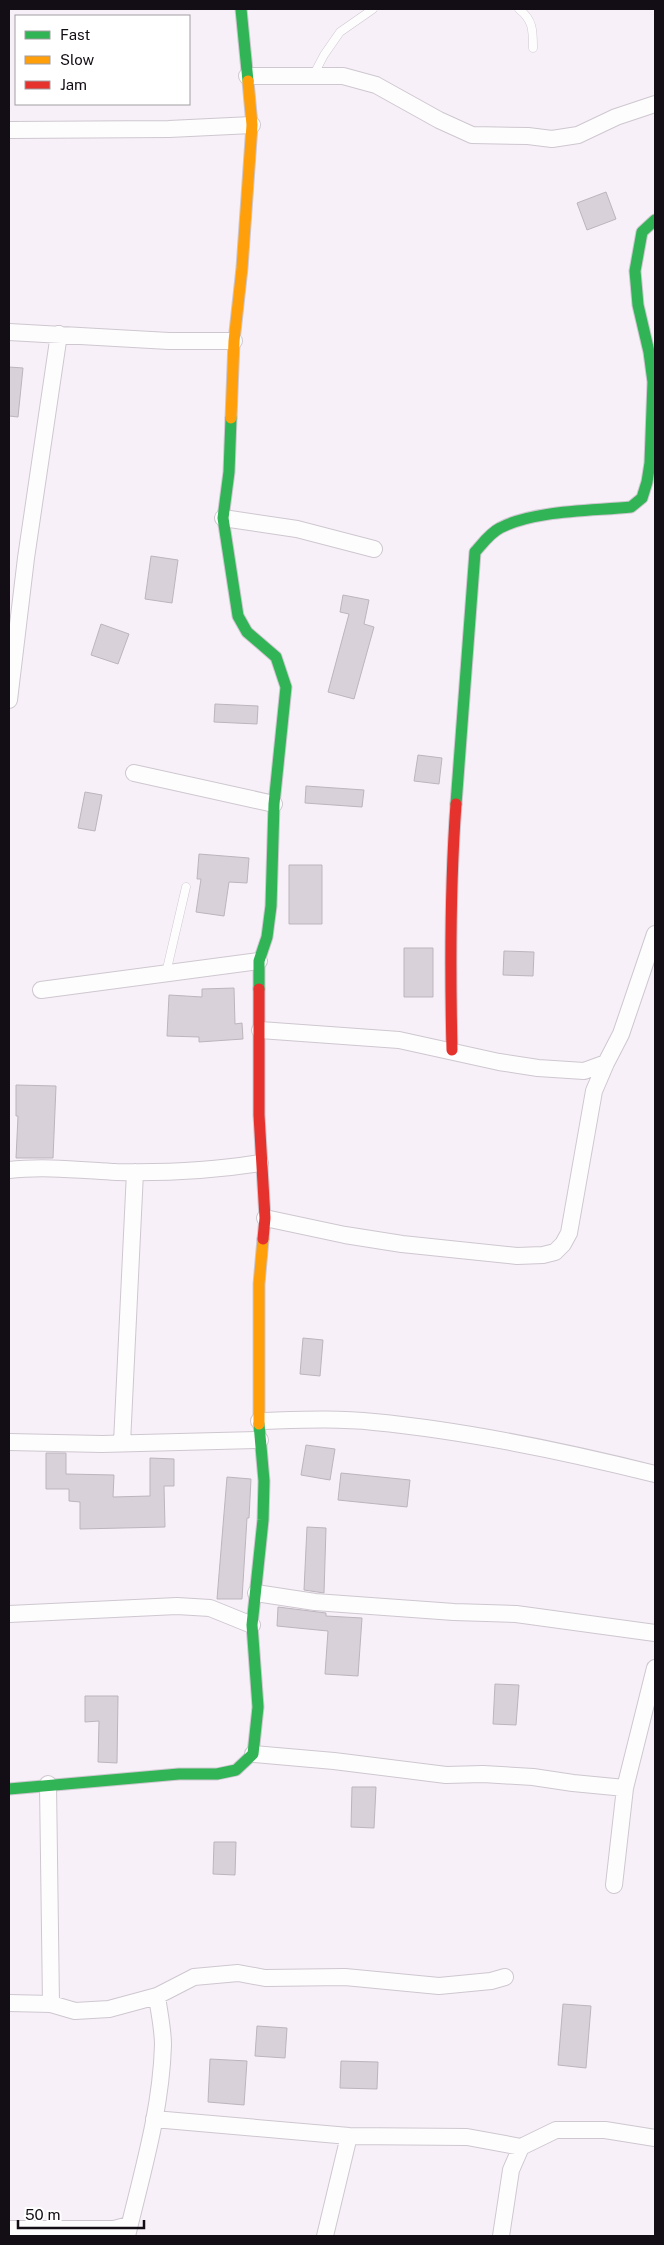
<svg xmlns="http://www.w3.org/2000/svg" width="664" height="2245" viewBox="0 0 664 2245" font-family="'Public Sans',sans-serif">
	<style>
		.building { fill: #d8d1d9; stroke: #bcb5bd }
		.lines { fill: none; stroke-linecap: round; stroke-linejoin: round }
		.lane-casing { stroke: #cec7cf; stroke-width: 9 }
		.street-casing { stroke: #cec7cf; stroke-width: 18 }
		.fast-casing { stroke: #cec7cf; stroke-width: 13 }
		.slow-casing { stroke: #cec7cf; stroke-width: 13 }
		.jam-casing { stroke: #cec7cf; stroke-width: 13 }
		.lane { stroke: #fefdfe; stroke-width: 8 }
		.street { stroke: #fefdfe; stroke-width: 16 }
		.fast { stroke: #30b455; stroke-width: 11 }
		.slow { stroke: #ff9f0a; stroke-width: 11 }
		.jam { stroke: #e5322d; stroke-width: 11 }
	</style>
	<rect width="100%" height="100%" fill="#f7f0f8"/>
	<path class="building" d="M606,192L616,219L587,230L577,203Z
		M9,367L23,368L18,417L9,416Z
		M151,556L178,560L172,603L145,599Z
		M343,595L369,600L364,624L374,627L354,699L328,692L349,614L340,612Z
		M101,624L129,634L118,664L91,655Z
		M215,704L258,706L257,724L214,722Z
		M418,755L442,758L439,784L414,781Z
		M306,786L364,790L362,807L305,803Z
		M85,792L102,795L95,831L78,828Z
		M199,854L249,858L247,883L229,882L224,916L196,912L201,879H197Z
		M289,865H322V924H289Z
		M404,948H433V997H404Z
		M504,951L534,952L533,976L503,975Z
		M234,988L235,1024L242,1023L243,1039L199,1042V1037L167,1036L169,995L202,997V989Z
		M16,1085L56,1086L53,1158H16L18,1116H16Z
		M303,1338L323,1340L320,1376L300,1374Z
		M306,1445L335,1449L330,1480L301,1475Z
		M46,1453H66V1474L114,1475L113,1497L150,1496V1458L174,1459V1486H164L165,1527L80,1529V1502L69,1501V1489H46Z
		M341,1473L410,1480L407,1507L338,1500Z
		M227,1477L251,1479L249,1518H247L242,1599H217Z
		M307,1527L326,1528L324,1593L304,1590Z
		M278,1607L326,1613V1616L362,1618L358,1676L325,1674L328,1631L277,1626Z
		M495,1684L519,1685L516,1725L493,1724Z
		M85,1696H118L117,1763L98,1762L99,1721L85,1722Z
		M352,1787H376L374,1828L351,1827Z
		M214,1842H236L235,1875L213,1874Z
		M563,2004L591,2006L586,2068L558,2065Z
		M257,2026L287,2028L285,2058L255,2056Z
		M210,2059L247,2061L244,2105L208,2102Z
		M341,2061L378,2062L377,2089L340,2088Z"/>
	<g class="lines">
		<defs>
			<path id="lane" d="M519,9C533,20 533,30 533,48
				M313,76L324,55L340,32L373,9
				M166,973L186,887"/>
			<path id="street" d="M247,76H343L376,85L439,120L472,135L528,136L552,139L578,135L616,117L655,104
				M9,130L169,129L252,125
				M9,332L169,341H234
				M223,518L297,529L374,549
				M9,700L26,558L59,334
				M134,773L274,804
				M41,990L259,961
				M260,1030L399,1040L499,1062L538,1068L584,1071L606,1063
				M9,1170C44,1166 80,1170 116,1172C165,1173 212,1171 260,1163
				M265,1218L345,1235L402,1244L517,1256L543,1255L555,1252L563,1244L569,1233L594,1091L606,1063L621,1034L655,934
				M259,1421C298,1420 336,1418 374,1422C468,1431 563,1451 655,1474
				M9,1442L102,1444L260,1440
				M122,1443L135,1172
				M256,1593L315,1602L454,1612L516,1614L655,1633
				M9,1614L177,1606L210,1608L252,1625
				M253,1754L334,1761L446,1775L483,1774L533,1777L573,1783L625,1788
				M48,1784L51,2004
				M614,1885L625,1788L655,1668
				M9,2003L51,2004L75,2011L109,2009L157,1996L194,1977L238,1973L265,1978L345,1977L439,1986L491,1981L505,1977
				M154,2119L349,2136L467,2137L521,2147L556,2130H605L655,2138
				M9,2229H114L129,2225
				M127,2236C142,2173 161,2111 163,2045C163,2029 159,2012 157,1996
				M325,2236L349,2136
				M501,2236L511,2170L521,2147"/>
			<path id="fast" d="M241,9L248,81
				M231,418L229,472L223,518L238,616L247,632L276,657L286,687L274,804L271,906L267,937L259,961V989
				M456,804L475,552C483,543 490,533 500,528C534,510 592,511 631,507L642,498L647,482L650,463L653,382L649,352L638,305L635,271L642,232L655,220
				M9,1789L179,1774H217L236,1770L253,1754L258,1707L252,1625L263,1520L264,1481L259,1424"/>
			<path id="slow" d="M231,418L234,341L242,268L252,125L248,81
				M259,1424V1284L263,1239"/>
			<path id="jam" d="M259,989V1115L265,1218L263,1239
				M452,1050C450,968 450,886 456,804"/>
		</defs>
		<use href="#lane" class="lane-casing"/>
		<use href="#street" class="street-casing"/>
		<use href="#fast" class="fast-casing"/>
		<use href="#slow" class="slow-casing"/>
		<use href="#jam" class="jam-casing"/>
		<use href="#lane" class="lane"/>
		<use href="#street" class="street"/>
		<use href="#fast" class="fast"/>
		<use href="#slow" class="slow"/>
		<use href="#jam" class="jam"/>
	</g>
	<rect width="664" height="2245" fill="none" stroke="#130d15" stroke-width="20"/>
	<rect x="15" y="15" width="175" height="90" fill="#ffffff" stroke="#a19ea1"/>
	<rect x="25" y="31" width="25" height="8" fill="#30b455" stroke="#a19ea1"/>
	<text x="60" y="40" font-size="15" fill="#130d15">Fast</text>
	<rect x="25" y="56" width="25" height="8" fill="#ff9f0a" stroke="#a19ea1"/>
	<text x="60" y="65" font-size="15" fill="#130d15">Slow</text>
	<rect x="25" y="81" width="25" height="8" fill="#e5322d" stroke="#a19ea1"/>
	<text x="60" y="90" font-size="15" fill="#130d15">Jam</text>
	<path d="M18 2220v8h126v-8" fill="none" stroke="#130d15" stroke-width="2.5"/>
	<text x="25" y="2220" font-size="15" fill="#130d15" stroke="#ffffff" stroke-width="4" paint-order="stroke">50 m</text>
</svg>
